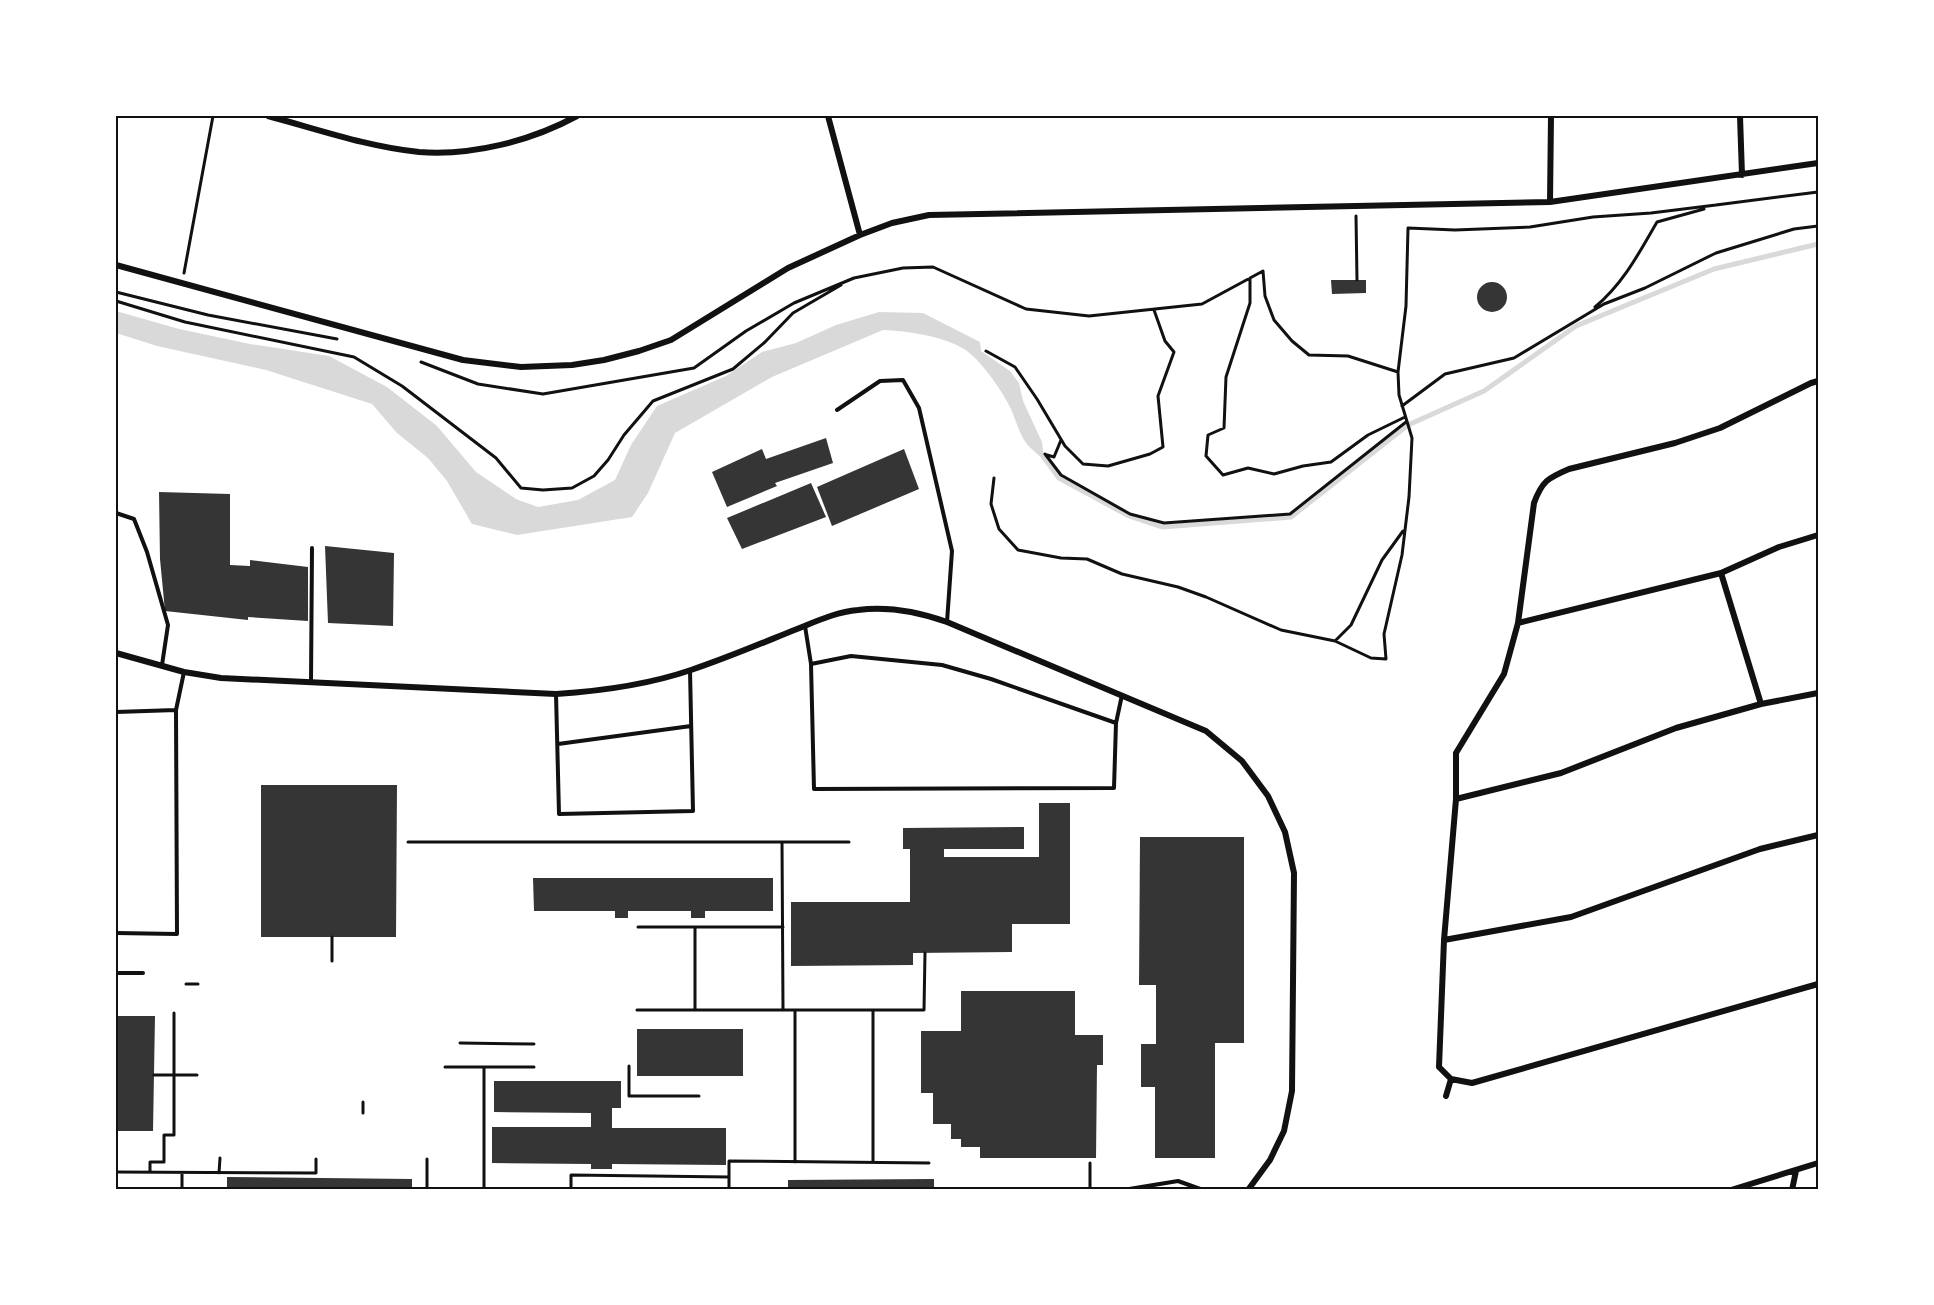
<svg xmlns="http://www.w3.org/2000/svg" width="1934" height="1305" viewBox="0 0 1934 1305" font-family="Mulish,sans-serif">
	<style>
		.water { fill: #d9d9d9 }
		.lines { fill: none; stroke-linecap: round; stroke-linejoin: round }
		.stream { stroke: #d9d9d9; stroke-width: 5 }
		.building { fill: #353535 }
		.path { stroke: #111; stroke-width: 3 }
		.service { stroke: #111; stroke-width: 4 }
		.minor { stroke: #111; stroke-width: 6 }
		.neatline { fill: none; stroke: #111; stroke-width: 2 }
	</style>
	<rect width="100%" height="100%" fill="#fff"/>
	<path class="water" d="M116,311L179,329L250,344L329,356L387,387L437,426L476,472L516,499L538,507L578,500L615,480L631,445L657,406L726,376L762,352L796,343L836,325L879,312L923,313L980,342L981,351L1010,371L1019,383L1023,401L1042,442L1044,460C1038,454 1029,448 1024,440C1018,430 1015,417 1010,407C1001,389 980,359 964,349C943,336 907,331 883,330L772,377L675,433L648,493L632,517L517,535L472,524L447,481L428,458L397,433L372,404L266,370L157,346L116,333Z"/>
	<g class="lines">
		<path class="stream" d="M1042,455L1059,478L1129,516L1162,527L1291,517L1408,425L1484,391L1576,326L1714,269L1818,244"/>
	</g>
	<path class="building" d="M1331,280H1366V293L1332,294Z
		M1477 297a15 15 0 1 1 30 0a15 15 0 1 1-30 0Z
		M826,438L833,463L775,483L777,486L727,507L712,472L762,449L766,459Z
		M904,449L919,489L832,526L817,487Z
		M811,483L826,517L742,549L727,518Z
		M159,492L230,494V565L250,566V560L308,567V621L248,617V620L165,611L160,559Z
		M325,546L394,553L393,626L328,623Z
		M261,785H397L396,937H261Z
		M1039,803H1070V924H1012V952L913,953V965L791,966V902H910V849H903V828L1024,827V849H944V857H1039Z
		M1140,837H1244V1043H1215V1158H1155V1087H1141V1044H1156V985H1139Z
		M533,878H773V911H705V918H691V911H628V918H615V911H534Z
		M961,991H1075V1035H1103V1065H1097L1096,1158H980V1147H961V1139H951V1124H933V1093H921V1031H961Z
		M116,1016H155L153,1131H116Z
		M637,1029H743V1076H637Z
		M494,1081H621V1108H612V1128H726V1165L612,1164V1169H591V1164L492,1163V1127H591V1113L494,1112Z
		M227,1177L412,1179V1190H227Z
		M934,1179V1190H788V1180Z"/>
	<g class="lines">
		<path class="path" d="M1716,205L1818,192
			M1356,216L1357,280
			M184,273L213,116
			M1250,278V303L1226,377L1224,428L1208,435L1206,456L1223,475L1248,468L1274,474L1303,466L1331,462L1368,435L1405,417
			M116,292L208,315L337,339
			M116,301L185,322L354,357L402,386L496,458L521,488L543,490L572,488L594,476L608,460L624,435L653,401L733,369L765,342L793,313L841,285
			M1595,307C1623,284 1639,253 1657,222L1704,209
			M986,351L1015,367L1037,399L1065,446L1083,464L1108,466L1150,454L1163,447L1158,396L1174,352L1165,341L1154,310
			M421,362L478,384L543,394L694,368L746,331L794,303L854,278L903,268L933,267L1026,309L1089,316L1202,304L1263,271L1265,296L1274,320L1292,341L1309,355L1348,356L1398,372
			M1402,406L1445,374L1514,358L1604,304L1645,288L1716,253L1794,229L1818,226
			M1045,454L1061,475L1130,514L1164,523L1290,514L1406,422
			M1047,455L1054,457L1061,440
			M994,478L991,504L999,529L1018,550L1061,558L1087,559L1122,574L1178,587L1206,597L1281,630L1335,641L1371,658L1386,659L1384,634L1402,555L1409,497L1412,438L1399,395L1398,372L1406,306L1408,228L1455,230L1530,227L1593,217L1651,213L1716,205
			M1335,641L1351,625L1382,560L1403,531
			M408,842H849
			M782,842L783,1010
			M638,927H783
			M695,928V1010
			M332,937V961
			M186,984H198
			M637,1010H924L925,953
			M795,1010V1162
			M873,1010V1162
			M460,1043L534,1044
			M629,1066V1096H699
			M445,1067H534
			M154,1075H197
			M363,1102V1113
			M427,1159V1190
			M1090,1163V1190
			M116,1172L316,1173V1159
			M150,1172V1162H164V1135H174V1013
			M182,1173V1190
			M219,1173L220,1158
			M484,1190V1067
			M571,1190V1175L729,1177
			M729,1190V1161L929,1163"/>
		<path class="service" d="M837,410L880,381L903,380L919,408L952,551L947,622
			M116,513L134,519L147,552L168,625L162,665
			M805,626L811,664L814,789L1114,788L1116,723L991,679L942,665L851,656L811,664
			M311,682L312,548
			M556,694L559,814L693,811L690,670
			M116,712L176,710
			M1116,723L1122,695
			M558,744L691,726
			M116,933L177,934L176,710L184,672
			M116,973H143
			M1123,1190L1178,1181L1203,1190"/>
		<path class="minor" d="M268,116C317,129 368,147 419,152C472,156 531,141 577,116
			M828,116L860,235
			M1740,116L1742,175
			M1550,202L1551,116
			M116,265L463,360L521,367L572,365L604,360L639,351L671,340L788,268L860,235L892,223L929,215L1550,202L1818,163
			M1818,381L1811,383L1720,428L1675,443L1569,469C1548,478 1542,481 1534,503L1518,623L1504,674L1456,753V799L1444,940L1439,1067L1451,1079L1472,1083L1818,984
			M1721,573L1761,704
			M1518,623L1721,573L1779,547L1818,535
			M116,653L184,672L221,678L556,694C603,691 647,685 691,670C727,658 762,643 797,629C817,621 836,612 858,610C888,606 919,612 947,622L1206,731L1242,761L1268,796L1285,832L1294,873L1292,1091L1284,1131L1270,1160L1248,1190
			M1456,799L1561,773L1676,728L1761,704L1818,693
			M1444,940L1571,917L1760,849L1818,835
			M1446,1096L1451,1079
			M1731,1190L1818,1163
			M1792,1190L1796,1171"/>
	</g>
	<rect width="1934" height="1305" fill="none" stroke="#ffffff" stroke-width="234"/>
	<rect x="117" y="117" width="1700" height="1071" class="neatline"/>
</svg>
